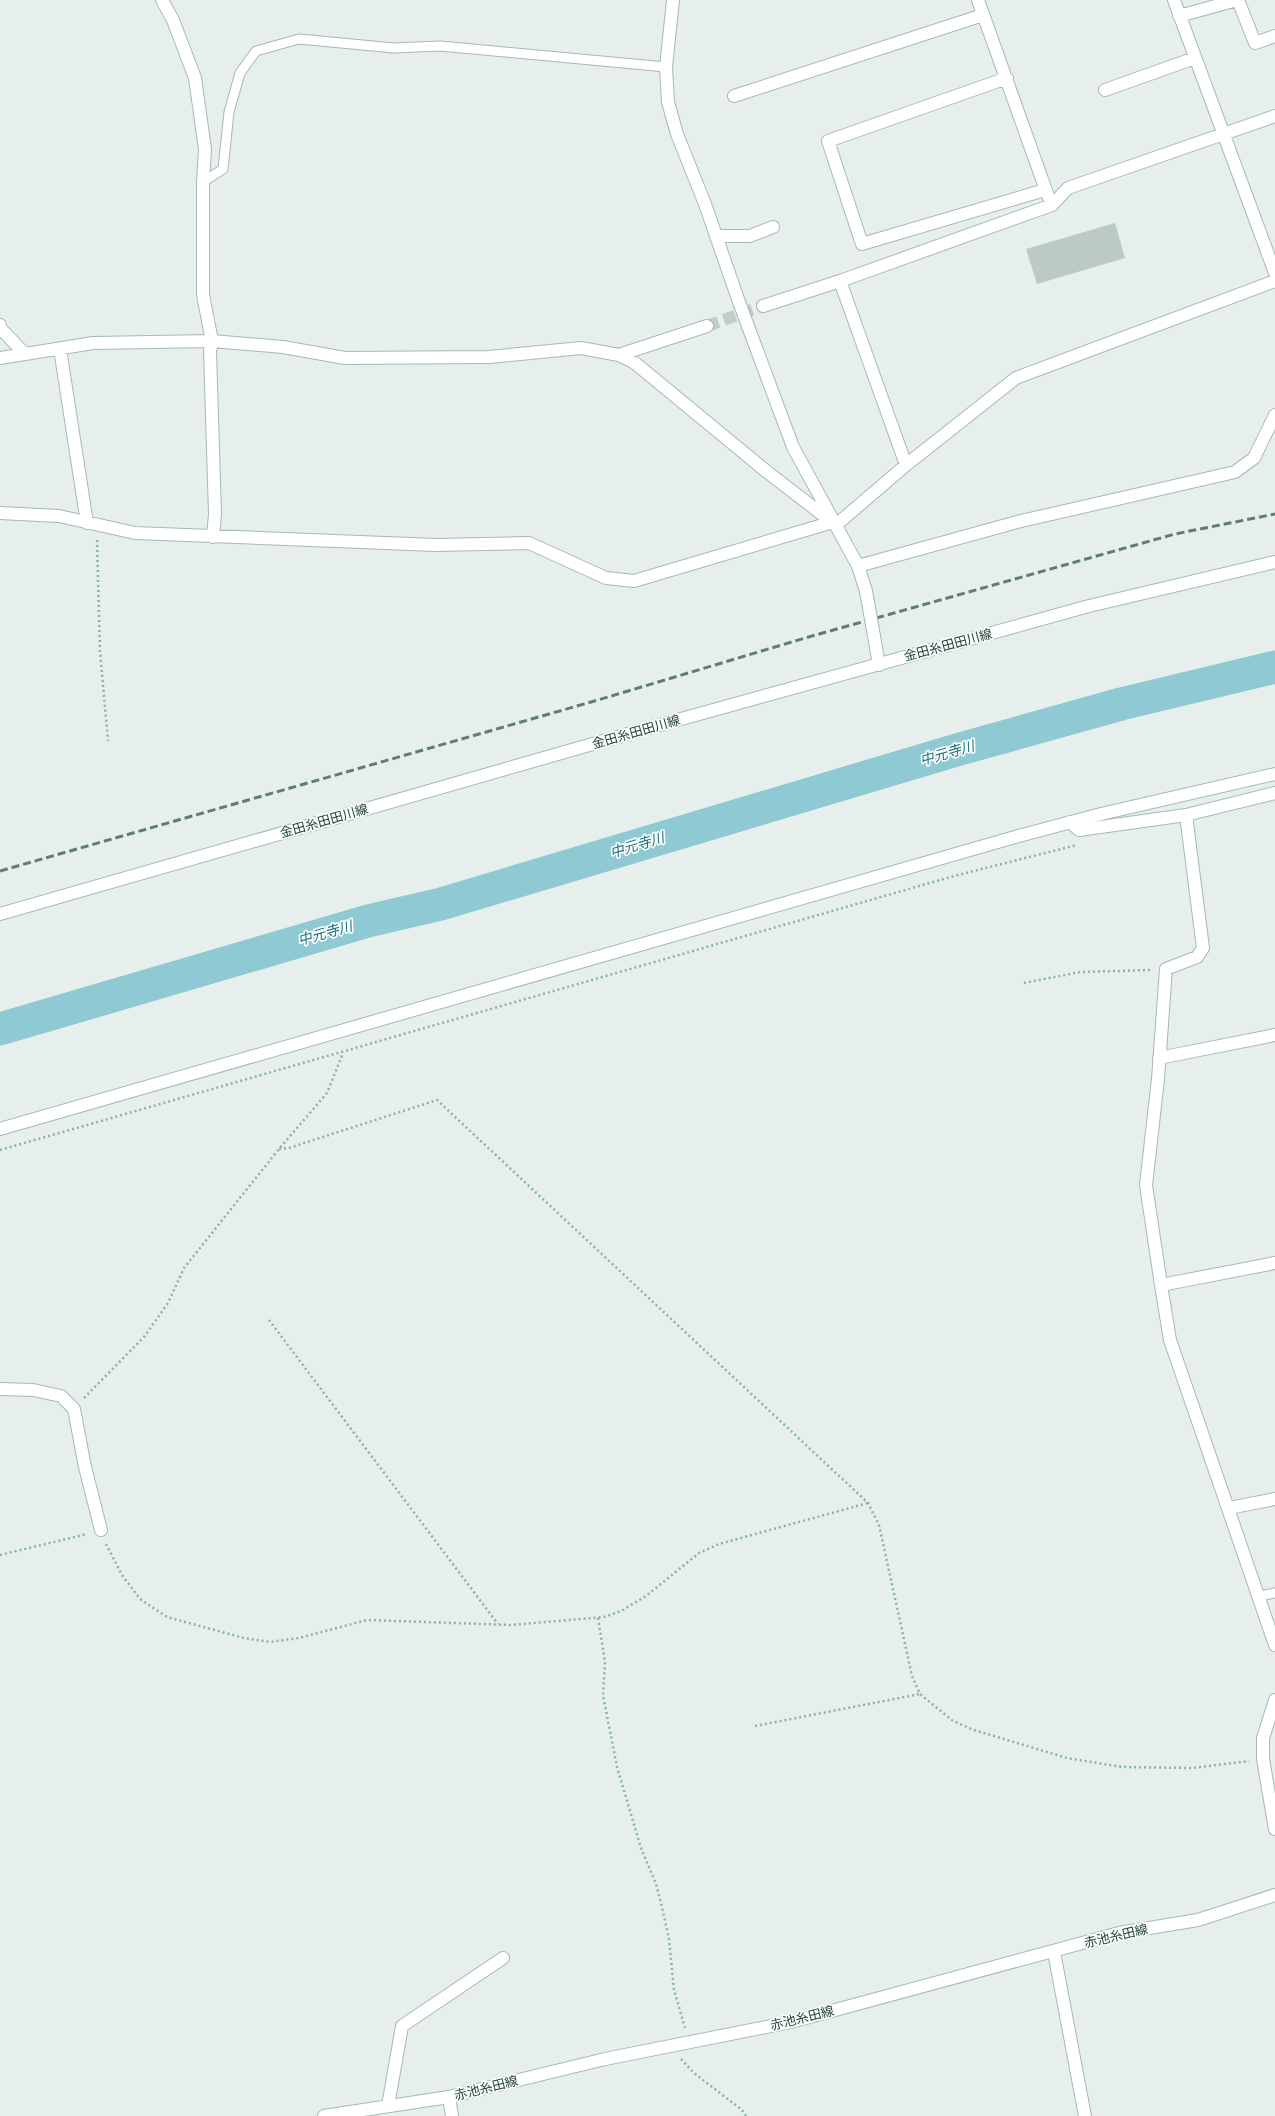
<svg xmlns="http://www.w3.org/2000/svg" width="1275" height="2116" viewBox="0 0 1275 2116" font-family="Poppins,'Noto Sans JP',sans-serif">
	<style>
		.lines { fill: none; stroke-linecap: round; stroke-linejoin: round }
		.river { stroke: #8ec9d4; stroke-width: 33 }
		.building { fill: #bbcac4 }
		.street-tunnel { stroke: #bfccc8; stroke-width: 12; stroke-dasharray: 12 6; stroke-linecap: butt }
		.lane-casing { stroke: #a8b8b2; stroke-width: 11 }
		.street-casing { stroke: #a8b8b2; stroke-width: 14 }
		.secondary-casing { stroke: #a4bbb3; stroke-width: 14 }
		.path { stroke: #86b3a5; stroke-width: 2.5; stroke-dasharray: 2 3; stroke-linecap: butt }
		.lane { stroke: #fff; stroke-width: 9 }
		.street { stroke: #fff; stroke-width: 12 }
		.secondary { stroke: #fff; stroke-width: 12 }
		.rail { stroke: #5f7d75; stroke-width: 3; stroke-dasharray: 8 4; stroke-linecap: butt }
		.secondary-bridge-casing { stroke: #a4bbb3; stroke-width: 14; stroke-linecap: butt }
		.secondary-bridge { stroke: #fff; stroke-width: 12 }
		.labels { text-anchor: middle; dominant-baseline: central; stroke-width: 3.5; stroke-linejoin: round; paint-order: stroke }
		.street-label { font-size: 13px; fill: #24423a; stroke: #f7fbf9 }
		.water-label { font-size: 14px; font-style: italic; fill: #1c6f80; stroke: #f7fbf9 }
	</style>
	<rect width="100%" height="100%" fill="#e6efeb"/>
	<g class="lines">
		<path class="river" d="M0,1029L368,921L441,904L960,749L1121,704L1275,667"/>
	</g>
	<path class="building" d="M1115,223L1125,258L1037,284L1026,249Z"/>
	<g class="lines">
		<path class="street-tunnel" d="M707,326L763,306"/>
		<defs>
			<path id="lane" d="M203,182L223,169L229,112L240,73L256,51L299,39L394,48L440,46L666,67
				M1259,1596L1275,1593"/>
			<path id="street" d="M162,0L173,20L195,78L205,149L203,182V295L212,341L210,351L215,514L213,537
				M978,0L1048,196
				M1174,0L1275,273
				M1238,0L1255,43L1275,36
				M1179,16L1237,0
				M1007,78L828,141L862,244L1045,190
				M1105,90L1195,58
				M734,96L983,15
				M716,236H750L773,227
				M840,281L906,465
				M763,306L840,281L1052,205L1068,188L1275,116
				M0,325L1,329L25,354
				M60,349L87,523
				M619,355L707,326
				M0,358L93,343L212,341L283,347L345,358L489,357L581,348L619,355L635,363L766,471L836,525L906,465L1016,378L1275,281
				M0,513L59,516L135,533L435,545L529,543L606,578L634,581L833,522
				M858,566L1017,522L1235,472L1254,458L1275,415
				M1186,815L1203,948L1197,957L1166,969L1158,1079L1146,1185L1161,1285L1170,1340L1275,1645
				M1070,822L1079,830L1186,815L1275,793
				M1159,1058L1275,1035
				M1161,1285L1275,1263
				M0,1389L33,1390L61,1396L74,1409L85,1467L101,1530
				M1229,1508L1275,1499
				M1275,1700L1263,1738V1759L1275,1829
				M1054,1952L1085,2116
				M449,2097L452,2116
				M388,2106L402,2026L503,1958"/>
			<path id="secondary" d="M673,0L666,67L668,102L677,134L705,204L739,302L793,447L858,566L866,591
				M874,636L879,665
				M0,914L645,729L1089,606L1275,562
				M0,1129L1015,837L1101,814L1275,774
				M324,2116L449,2097L605,2059L791,2022L1119,1933L1198,1920L1275,1895"/>
		</defs>
		<use href="#lane" class="lane-casing"/>
		<use href="#street" class="street-casing"/>
		<use href="#secondary" class="secondary-casing"/>
		<path class="path" d="M97,540L100,651L108,741
			M1024,983L1080,972L1151,970
			M279,1149L289,1148L437,1100L868,1503L879,1525L912,1676L920,1694L953,1721L974,1730L1067,1758L1122,1767L1192,1768L1249,1761
			M0,1150L954,876L1077,845
			M269,1320L498,1624
			M84,1398L144,1337L168,1303L184,1268L279,1149L327,1093L343,1053
			M106,1544L122,1575L140,1599L167,1617L244,1638L270,1642L299,1638L367,1620L511,1625L604,1617L621,1611L646,1596L699,1553L719,1544L868,1503
			M0,1555L87,1534
			M598,1618L605,1662L603,1695L617,1767L641,1848L656,1884L661,1903L669,1939L674,1990L685,2028
			M755,1726L920,1694
			M681,2059L694,2073L742,2110L746,2116"/>
		<use href="#lane" class="lane"/>
		<use href="#street" class="street"/>
		<use href="#secondary" class="secondary"/>
		<path class="rail" d="M0,871L598,700L805,638L1175,534L1275,514"/>
		<defs>
			<path id="secondary-bridge" d="M866,591L874,636"/>
		</defs>
		<use href="#secondary-bridge" class="secondary-bridge-casing"/>
		<use href="#secondary-bridge" class="secondary-bridge"/>
	</g>
	<g class="labels">
		<g class="street-label">
			<text transform="translate(948 645) rotate(-15)">金田糸田田川線</text>
			<text transform="translate(636 732) rotate(-16)">金田糸田田川線</text>
			<text transform="translate(324 821) rotate(-16)">金田糸田田川線</text>
			<text transform="translate(1116 1936) rotate(-13)">赤池糸田線</text>
			<text transform="translate(802 2018) rotate(-14)">赤池糸田線</text>
			<text transform="translate(486 2088) rotate(-14)">赤池糸田線</text>
		</g>
		<g class="water-label">
			<text transform="translate(947 753) rotate(-16)">中元寺川</text>
			<text transform="translate(637 845) rotate(-17)">中元寺川</text>
			<text transform="translate(325 933) rotate(-16)">中元寺川</text>
		</g>
	</g>
</svg>
